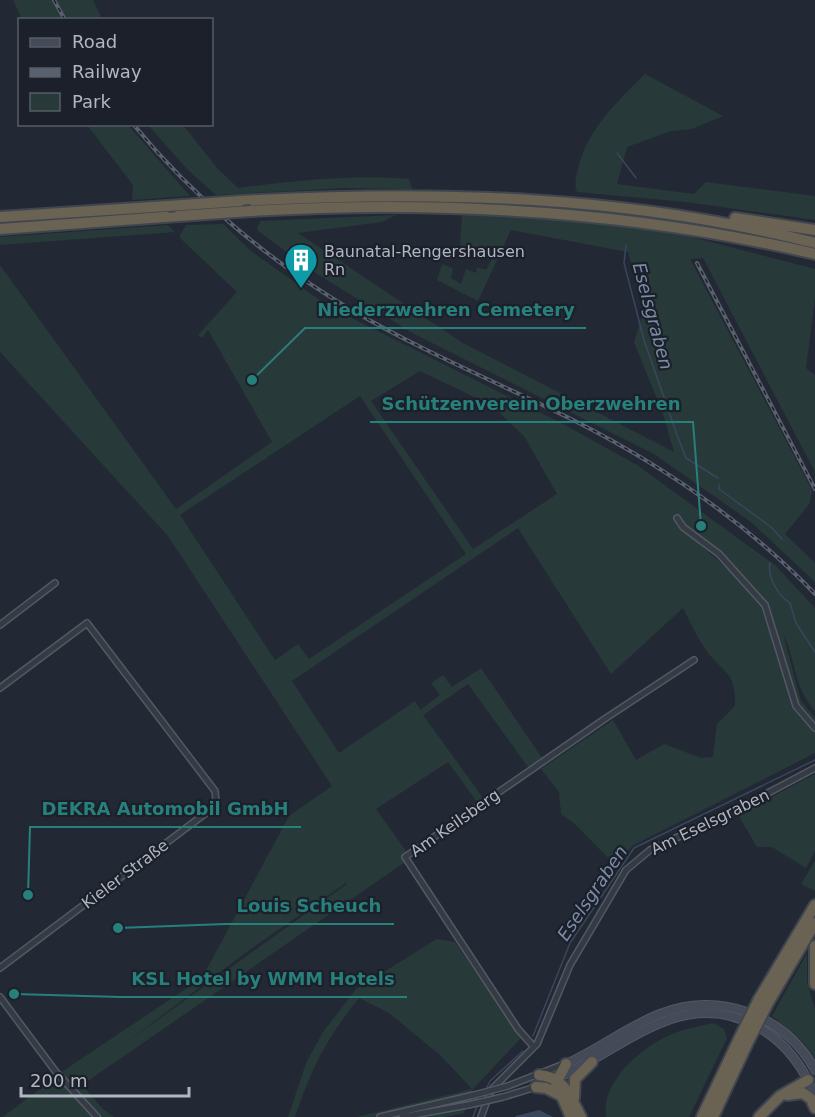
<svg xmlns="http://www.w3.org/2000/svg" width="815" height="1117" viewBox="0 0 815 1117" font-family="'DejaVu Sans',sans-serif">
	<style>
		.green { fill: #283939; fill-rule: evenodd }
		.water { fill: #39465c }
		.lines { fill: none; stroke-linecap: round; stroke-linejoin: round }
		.stream { stroke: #39465c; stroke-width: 1.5 }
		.street-casing { stroke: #535963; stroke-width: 8 }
		.secondary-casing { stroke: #535963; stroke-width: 10 }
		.highway-casing { stroke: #404650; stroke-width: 14 }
		.street { stroke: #353b45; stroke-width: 5 }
		.secondary { stroke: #444a58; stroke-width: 8 }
		.highway { stroke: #6a6253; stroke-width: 10 }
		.rail-casing { stroke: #5a616e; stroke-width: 4 }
		.rail { stroke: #1b202a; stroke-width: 1.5; stroke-dasharray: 4.5; stroke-linecap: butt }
		.street-bridge-casing { stroke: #535963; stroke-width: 8; stroke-linecap: butt }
		.highway-bridge-casing { stroke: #404650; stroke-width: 14; stroke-linecap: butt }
		.street-bridge { stroke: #353b45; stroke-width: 5 }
		.highway-bridge { stroke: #6a6253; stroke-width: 10 }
		.labels { text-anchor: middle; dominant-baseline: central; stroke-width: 4.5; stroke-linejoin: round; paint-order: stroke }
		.poi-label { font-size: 16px; fill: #b0b6c2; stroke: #1b202a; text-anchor: start }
		.street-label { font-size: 16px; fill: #b0b6c2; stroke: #1b202a }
		.water-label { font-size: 18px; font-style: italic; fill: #7b8ca7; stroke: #1b202a }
		.leader { fill: none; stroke: #27807b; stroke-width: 2 }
		.callout-dot { fill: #27807b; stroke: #1b202a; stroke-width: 2 }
		.callout-label { font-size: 18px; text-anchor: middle; font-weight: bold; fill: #27807b; stroke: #1b202a; stroke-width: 4.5; stroke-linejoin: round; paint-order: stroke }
	</style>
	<rect width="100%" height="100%" fill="#222934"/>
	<path class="green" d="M13,0H93L102,19H22Z
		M645,74L723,116L692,129L671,131L627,147L617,184L694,194L706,182L815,196V220L686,202L577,192C574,184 576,177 578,169C587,129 617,102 645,74Z
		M87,125H128L190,196L132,200L133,185Z
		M148,125H183L217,168L238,188C294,181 352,174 409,179L412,189L345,188L216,195L188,170Z
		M462,213L573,219L680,234L815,269V298L806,368L815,375V472L703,258L690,259L812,490L810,503L785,534L815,563V582L751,522L654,454L414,334L306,267L257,230L260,221L396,215L382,222L298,233L463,343L674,452L663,414L634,342L644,309L628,252L511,230L478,301L437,280L442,264L453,268L451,278L461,284L466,269L476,273L477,267L486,270L493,257L460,245Z
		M223,224L251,251L328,306L563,424L637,465L775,565L815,608V711C793,687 796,659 783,634L801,701L815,718V753L632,846L616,866L575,824L561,814L559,792L541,769L613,720L636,760L664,744L701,758L713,757L717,724L735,706C736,670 724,675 706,650C697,637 690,622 683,608L611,674L518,528L292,681L339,753L415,701L420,710L440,695L431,683L443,675L452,687L481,668L542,758L528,767L468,684L423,715L483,798L477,802L448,762L376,809L411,858L82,1085L103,1109L114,1117H3L66,1069L202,978L289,816L332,786L168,536L0,352V265L176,509L272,442L208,330L202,338L198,335L237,292L179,237L186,225ZM420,371L491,405L524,436L557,494L473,549L371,401ZM360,396L466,554L309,659L298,644L275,660L180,515ZM680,527L681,526L736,569L731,572ZM346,883L347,884L127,1042L248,951Z
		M168,225L175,232L0,245V237Z
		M815,774V851L806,868L772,847H757L738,815Z
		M815,861V891L801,884Z
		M437,939L455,942L521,1038L473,1089L464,1113L445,1117H357L472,1089L440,1055L389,1013L359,998C325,1041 313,1065 295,1117H288L306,1063L323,1032L356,989Z
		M807,953V983L815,1009V1059L804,1043L772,1016Z
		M713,1023L724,1029L727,1038L689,1117H606C600,1080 646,1043 677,1032C688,1028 701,1026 713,1023Z"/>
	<path class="water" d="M539,1110L553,1117H515L516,1116Z"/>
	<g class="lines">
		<path class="stream" d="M617,153L636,178
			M626,245L624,263L644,340L677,435L686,458L718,478
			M719,485V489L771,527L782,539
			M770,563C767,576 778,596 790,603L796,623L815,652
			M533,1036L570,943L634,848L815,760
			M486,1089L490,1081L523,1051
			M473,1117L477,1106"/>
		<defs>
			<path id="street" d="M677,518L683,527L719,554L765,605L796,706L815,728
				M0,625L55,583
				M0,688L87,623L215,791L216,801L210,810L0,968
				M0,997L56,1072L97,1117
				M534,1047L518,1029L405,857L606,718L694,660
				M508,1086L564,1064
				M503,1097L536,1087
				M380,1117L474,1095
				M402,1117L468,1105
				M481,1117L491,1090L537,1044L570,965L626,870L650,850L734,811L815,768"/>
			<path id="secondary" d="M566,1064C599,1049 627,1027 660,1014C718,990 786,1015 815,1070
				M558,1078C596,1061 631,1033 671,1019C735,998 794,1037 815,1097"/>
			<path id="highway" d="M240,201C433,190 627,195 815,243
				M251,211C442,200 629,210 815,254
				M0,217L168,206
				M735,218L815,230
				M0,229L178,216
				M815,946V984
				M759,999L815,905
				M768,1003L815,923
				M566,1064L556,1083L571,1117
				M539,1075C565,1077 570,1097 581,1117
				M536,1087L546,1088L560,1095
				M787,1095L803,1093L811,1099L815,1108
				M574,1098L575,1079L592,1062
				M702,1117L740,1037
				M713,1117L749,1040
				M759,1117L780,1096L808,1080"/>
		</defs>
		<use href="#street" class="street-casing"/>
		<use href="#secondary" class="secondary-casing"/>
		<use href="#highway" class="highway-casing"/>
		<use href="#street" class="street"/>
		<use href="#secondary" class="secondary"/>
		<use href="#highway" class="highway"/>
		<defs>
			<path id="rail" d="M54,0L65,20
				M133,124C193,197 269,261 350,309C421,351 499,383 573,420C662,465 746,522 815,594
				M697,263L815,489"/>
		</defs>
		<use href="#rail" class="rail-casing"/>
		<use href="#rail" class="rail"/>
		<defs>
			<path id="street-bridge" d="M474,1095L508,1086
				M468,1105L503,1097"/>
			<path id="highway-bridge" d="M168,206L240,201
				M178,216L251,211
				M740,1037L759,999
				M749,1040L768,1003"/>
		</defs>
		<use href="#street-bridge" class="street-bridge-casing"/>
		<use href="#highway-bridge" class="highway-bridge-casing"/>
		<use href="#street-bridge" class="street-bridge"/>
		<use href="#highway-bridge" class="highway-bridge"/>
	</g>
	<defs>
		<symbol id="building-pin" viewBox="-11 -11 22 30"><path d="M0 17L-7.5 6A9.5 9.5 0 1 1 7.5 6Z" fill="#0f9aa8" stroke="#1b202a"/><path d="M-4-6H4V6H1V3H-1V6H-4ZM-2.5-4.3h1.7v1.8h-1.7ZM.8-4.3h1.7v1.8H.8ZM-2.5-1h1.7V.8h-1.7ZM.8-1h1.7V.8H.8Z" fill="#fff"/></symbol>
	</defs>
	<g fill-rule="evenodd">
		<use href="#building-pin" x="282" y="241" width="38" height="52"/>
	</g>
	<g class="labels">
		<g class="poi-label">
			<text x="324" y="251">Baunatal-Rengershausen<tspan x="324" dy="18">Rn</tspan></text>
		</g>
		<g class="street-label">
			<text transform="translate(710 822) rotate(-26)">Am Eselsgraben</text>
			<text transform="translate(455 823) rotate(-35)">Am Keilsberg</text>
			<text transform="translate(125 874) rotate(-37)">Kieler Straße</text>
		</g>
		<g class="water-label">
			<text transform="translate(653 316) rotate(75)">Eselsgraben</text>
			<text transform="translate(592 893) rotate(-56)">Eselsgraben</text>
		</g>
	</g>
	<path class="leader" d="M252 380L305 328H586M701 526L693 422H370M28 895L30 827H301M118 928L225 924H394M14 994L120 997H407"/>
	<g class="callout-dot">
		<circle cx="252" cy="380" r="6"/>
		<circle cx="701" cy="526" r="6"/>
		<circle cx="28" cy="895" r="6"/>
		<circle cx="118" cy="928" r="6"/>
		<circle cx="14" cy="994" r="6"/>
	</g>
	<g class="callout-label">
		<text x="446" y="316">Niederzwehren Cemetery</text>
		<text x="531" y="410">Schützenverein Oberzwehren</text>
		<text x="165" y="815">DEKRA Automobil GmbH</text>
		<text x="309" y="912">Louis Scheuch</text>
		<text x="263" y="985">KSL Hotel by WMM Hotels</text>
	</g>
	<rect x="18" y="18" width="195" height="108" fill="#1b202a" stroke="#575c67" stroke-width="1.5"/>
	<rect x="30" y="38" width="30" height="9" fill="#444a58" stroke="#575c67" stroke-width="1.5"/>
	<text x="72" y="48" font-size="18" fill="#b0b6c2">Road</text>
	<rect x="30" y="68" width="30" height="9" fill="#5a616e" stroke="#575c67" stroke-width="1.5"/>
	<text x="72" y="78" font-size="18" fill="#b0b6c2">Railway</text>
	<rect x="30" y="93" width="30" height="18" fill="#283939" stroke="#575c67" stroke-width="1.5"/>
	<text x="72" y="108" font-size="18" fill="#b0b6c2">Park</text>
	<path d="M21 1087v9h168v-9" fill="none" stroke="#b0b6c2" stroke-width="3"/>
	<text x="30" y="1087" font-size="18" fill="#b0b6c2" stroke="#1b202a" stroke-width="4.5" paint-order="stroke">200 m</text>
</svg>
